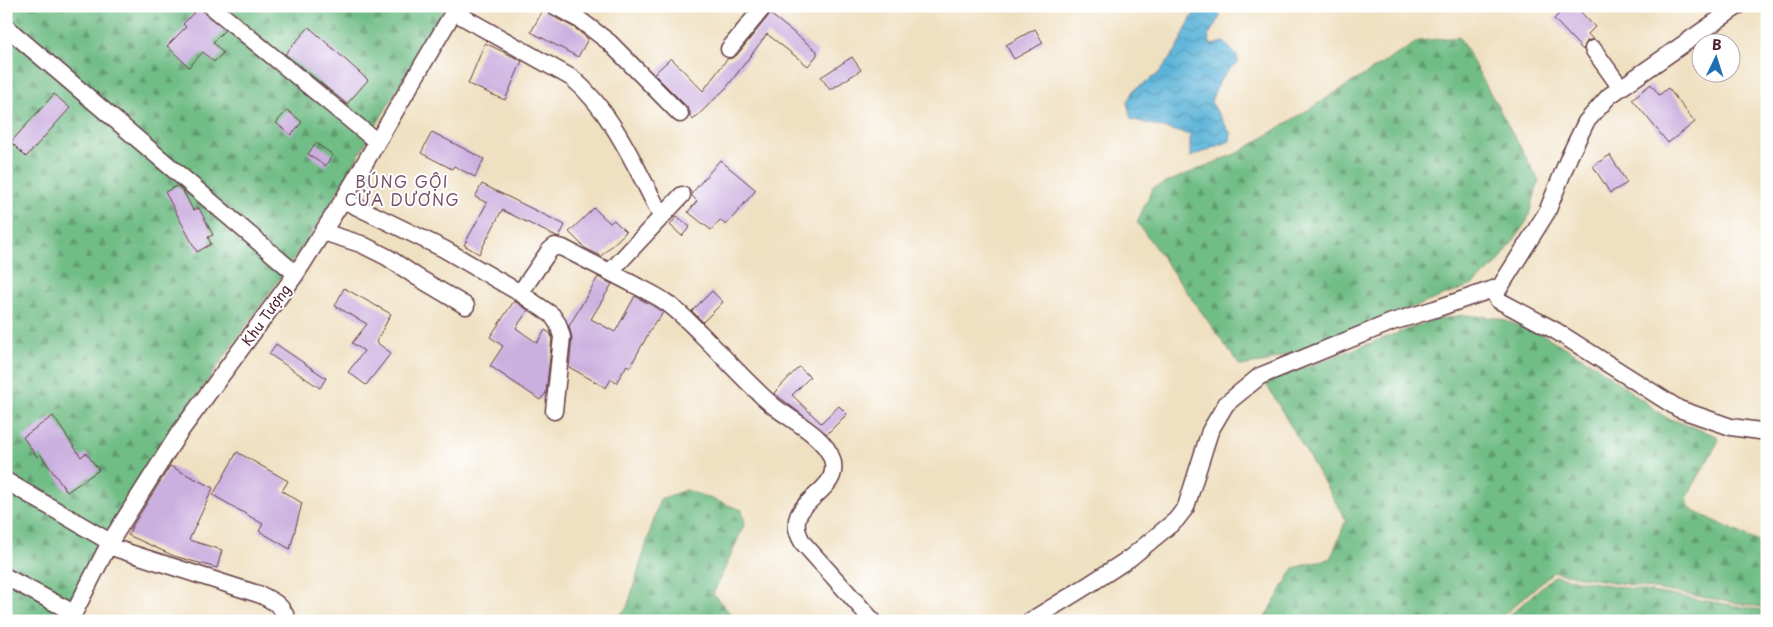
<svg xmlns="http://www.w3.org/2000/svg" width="1773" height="627" viewBox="0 0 1773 627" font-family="'Playpen Sans',sans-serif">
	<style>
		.forest { fill: url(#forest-firs); stroke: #5e6e58 }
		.water { fill: url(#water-waves); stroke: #526a82 }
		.building { fill: #cbafdf }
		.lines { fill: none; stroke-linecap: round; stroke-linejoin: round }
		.minor-casing { stroke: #633c42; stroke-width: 19 }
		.minor { stroke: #fff; stroke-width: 16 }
		.labels { text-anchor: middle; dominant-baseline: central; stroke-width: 4; stroke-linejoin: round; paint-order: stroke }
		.street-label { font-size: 14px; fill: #4a1f2b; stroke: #fff }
		.quarter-label { font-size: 16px; letter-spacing: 1px; fill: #77516a; stroke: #fff }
	</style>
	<defs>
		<pattern id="forest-firs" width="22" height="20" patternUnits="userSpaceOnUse" patternTransform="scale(1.25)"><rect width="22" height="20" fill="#71bd86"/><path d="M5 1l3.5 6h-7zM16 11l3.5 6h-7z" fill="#5f996e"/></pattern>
		<pattern id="water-waves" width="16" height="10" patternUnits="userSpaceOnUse" patternTransform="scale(1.25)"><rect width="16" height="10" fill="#5bb4d9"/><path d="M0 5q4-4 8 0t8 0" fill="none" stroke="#4d92b0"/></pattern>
	</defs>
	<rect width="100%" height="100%" fill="#fff"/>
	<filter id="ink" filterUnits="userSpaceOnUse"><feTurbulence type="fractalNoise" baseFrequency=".02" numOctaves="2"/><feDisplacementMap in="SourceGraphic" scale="10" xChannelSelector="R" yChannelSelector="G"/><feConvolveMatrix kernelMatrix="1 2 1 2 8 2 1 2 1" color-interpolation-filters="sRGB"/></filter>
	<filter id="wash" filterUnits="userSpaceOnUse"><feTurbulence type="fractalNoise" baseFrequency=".0096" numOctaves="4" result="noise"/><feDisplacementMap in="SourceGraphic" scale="20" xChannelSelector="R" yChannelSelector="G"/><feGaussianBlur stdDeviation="1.12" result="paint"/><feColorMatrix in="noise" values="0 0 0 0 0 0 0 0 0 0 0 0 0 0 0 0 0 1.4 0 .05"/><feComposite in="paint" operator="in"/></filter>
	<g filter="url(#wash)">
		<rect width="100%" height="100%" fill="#efe0c1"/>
		<path class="forest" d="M6,6H446L320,221L148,465L103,543L61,621H6Z
			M1459,37L1539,181L1527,221L1497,264L1472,285L1267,362L1240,366L1137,222L1153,188L1240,152L1419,41Z
			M1464,315L1497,318L1538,332L1592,363L1665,417L1717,436L1719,440L1687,497L1690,509L1765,545L1767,543V608L1553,572L1497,621H1263L1294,568L1331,558L1346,520L1265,382L1433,320Z
			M686,490L742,510L745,523L713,594L737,621H612L627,608L660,499Z
			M1554,576L1767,611V621H1503Z"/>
		<path class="water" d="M1204,6L1218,10L1220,17L1208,36L1211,45L1224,42L1237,56L1238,63C1223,71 1216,86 1211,102L1231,134L1230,141L1190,157V135L1131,119L1127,102L1133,91L1158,74L1176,50L1192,16Z"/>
		<g id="blocks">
			<path class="building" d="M200,6H201L205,14L225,30L213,42L223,53L214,62L203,52L189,67L167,46L186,27L183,24Z
				M1567,6H1575L1595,27L1588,34L1593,39L1587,41L1583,50L1554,19Z
				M544,8L550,15L575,28L588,39L578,57L531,32Z
				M770,14L817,51V55L808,66L767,34L726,88L693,120L690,116V112L687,107L654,74L671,58L703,91L727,59L732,58L737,55Z
				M309,27L368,80L347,104L285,54Z
				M1035,29L1043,43L1014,59L1006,45Z
				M485,43L522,61L505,100L468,84Z
				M852,57L861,70L830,90L821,77Z
				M1651,84L1659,95L1668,88L1695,122L1668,143L1632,99Z
				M54,94L70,108L26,157L11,142Z
				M287,110L302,122L291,135L276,123Z
				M432,132L484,159L475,177L454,166L452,169L421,153Z
				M316,143L333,155L325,166L308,154Z
				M1610,155L1627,183L1610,193L1593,166Z
				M720,160L756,190L726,225L720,220L711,230L688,212L697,201L692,196V193Z
				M482,184L565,225L559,237L555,236L502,210L479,254L464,245L487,203L475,197Z
				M177,186L183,191L193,210L199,208L213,235L208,237L211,244L197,252L165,192Z
				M594,208L610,223L614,220L626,232L601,256L585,248L569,232Z
				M677,216L690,227L682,236L670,225Z
				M598,277L612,284L591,319L615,332L635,296L663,312L658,321L656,320L630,367L627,365L616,383L611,379L606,388L569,367L572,338L569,326Z
				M344,288L391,314L376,342L391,353L366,385L348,372L364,351L352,343L367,324L335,306Z
				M712,291L723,302L703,322L692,311Z
				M514,301L528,310L516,328L537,343L545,330L550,333L552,338L546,393L540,400L490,366L503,346L490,337Z
				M276,344L326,378L320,388L269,354Z
				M799,367L810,377L792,395L821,423L839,406L847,414L827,434L774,393Z
				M53,416L81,457L86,453L99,470L67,492L40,454L37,457L23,437Z
				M237,452L288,481L282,491L302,503L290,549L259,531L263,524L213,495Z
				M170,466L213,488L189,540L222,550L217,568L174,556L128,535L133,525Z"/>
		</g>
	</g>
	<g filter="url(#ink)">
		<use href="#blocks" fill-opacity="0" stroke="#633c42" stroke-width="1"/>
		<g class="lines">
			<defs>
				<path id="minor" d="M211,6L376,141
					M555,6L580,20L609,42L680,114
					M1738,6L1609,96L1586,122L1569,157L1547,212L1495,295L1498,300L1556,331L1679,409L1731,427L1767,432
					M454,12L572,78C613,112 637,170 662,217
					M6,27L296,274
					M729,49L764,6
					M1593,49L1621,88
					M343,200L444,249L520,293L552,315L558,324L562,337L554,411
					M323,232L361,244L387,257L417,277L466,306
					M610,272L682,195
					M520,293L549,251L555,246L563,248C586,260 608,271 631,283C642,289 654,294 664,301C678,310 690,323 701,334C724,357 746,382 771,404C790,420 824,435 832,459C844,496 776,500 803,543L873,621
					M6,481L110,542
					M108,546L261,595C275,602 282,605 288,621
					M6,577L74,613
					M70,621L110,542L179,433L296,274L343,200L457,6
					M1030,621L1090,584L1130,558L1176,520L1186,507L1210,431L1226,404L1260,376L1392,322L1435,309L1499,287"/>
			</defs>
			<use href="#minor" class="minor-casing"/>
			<use href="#minor" class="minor"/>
		</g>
	</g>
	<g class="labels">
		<g class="street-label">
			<text transform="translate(266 315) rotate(-54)">Khu Tượng</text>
		</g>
		<g class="quarter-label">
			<text x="402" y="181">BÚNG GỘI<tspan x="402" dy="18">CỬA DƯƠNG</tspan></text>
		</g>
	</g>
	<rect width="1773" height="627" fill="none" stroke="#fff" stroke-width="25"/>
	<g transform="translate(1716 58) rotate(4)"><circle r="24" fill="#ffffff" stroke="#b7a5aa"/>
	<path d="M0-4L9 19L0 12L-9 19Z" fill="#1f6fb2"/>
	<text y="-8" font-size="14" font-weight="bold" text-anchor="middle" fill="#4a1f2b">B</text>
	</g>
</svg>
